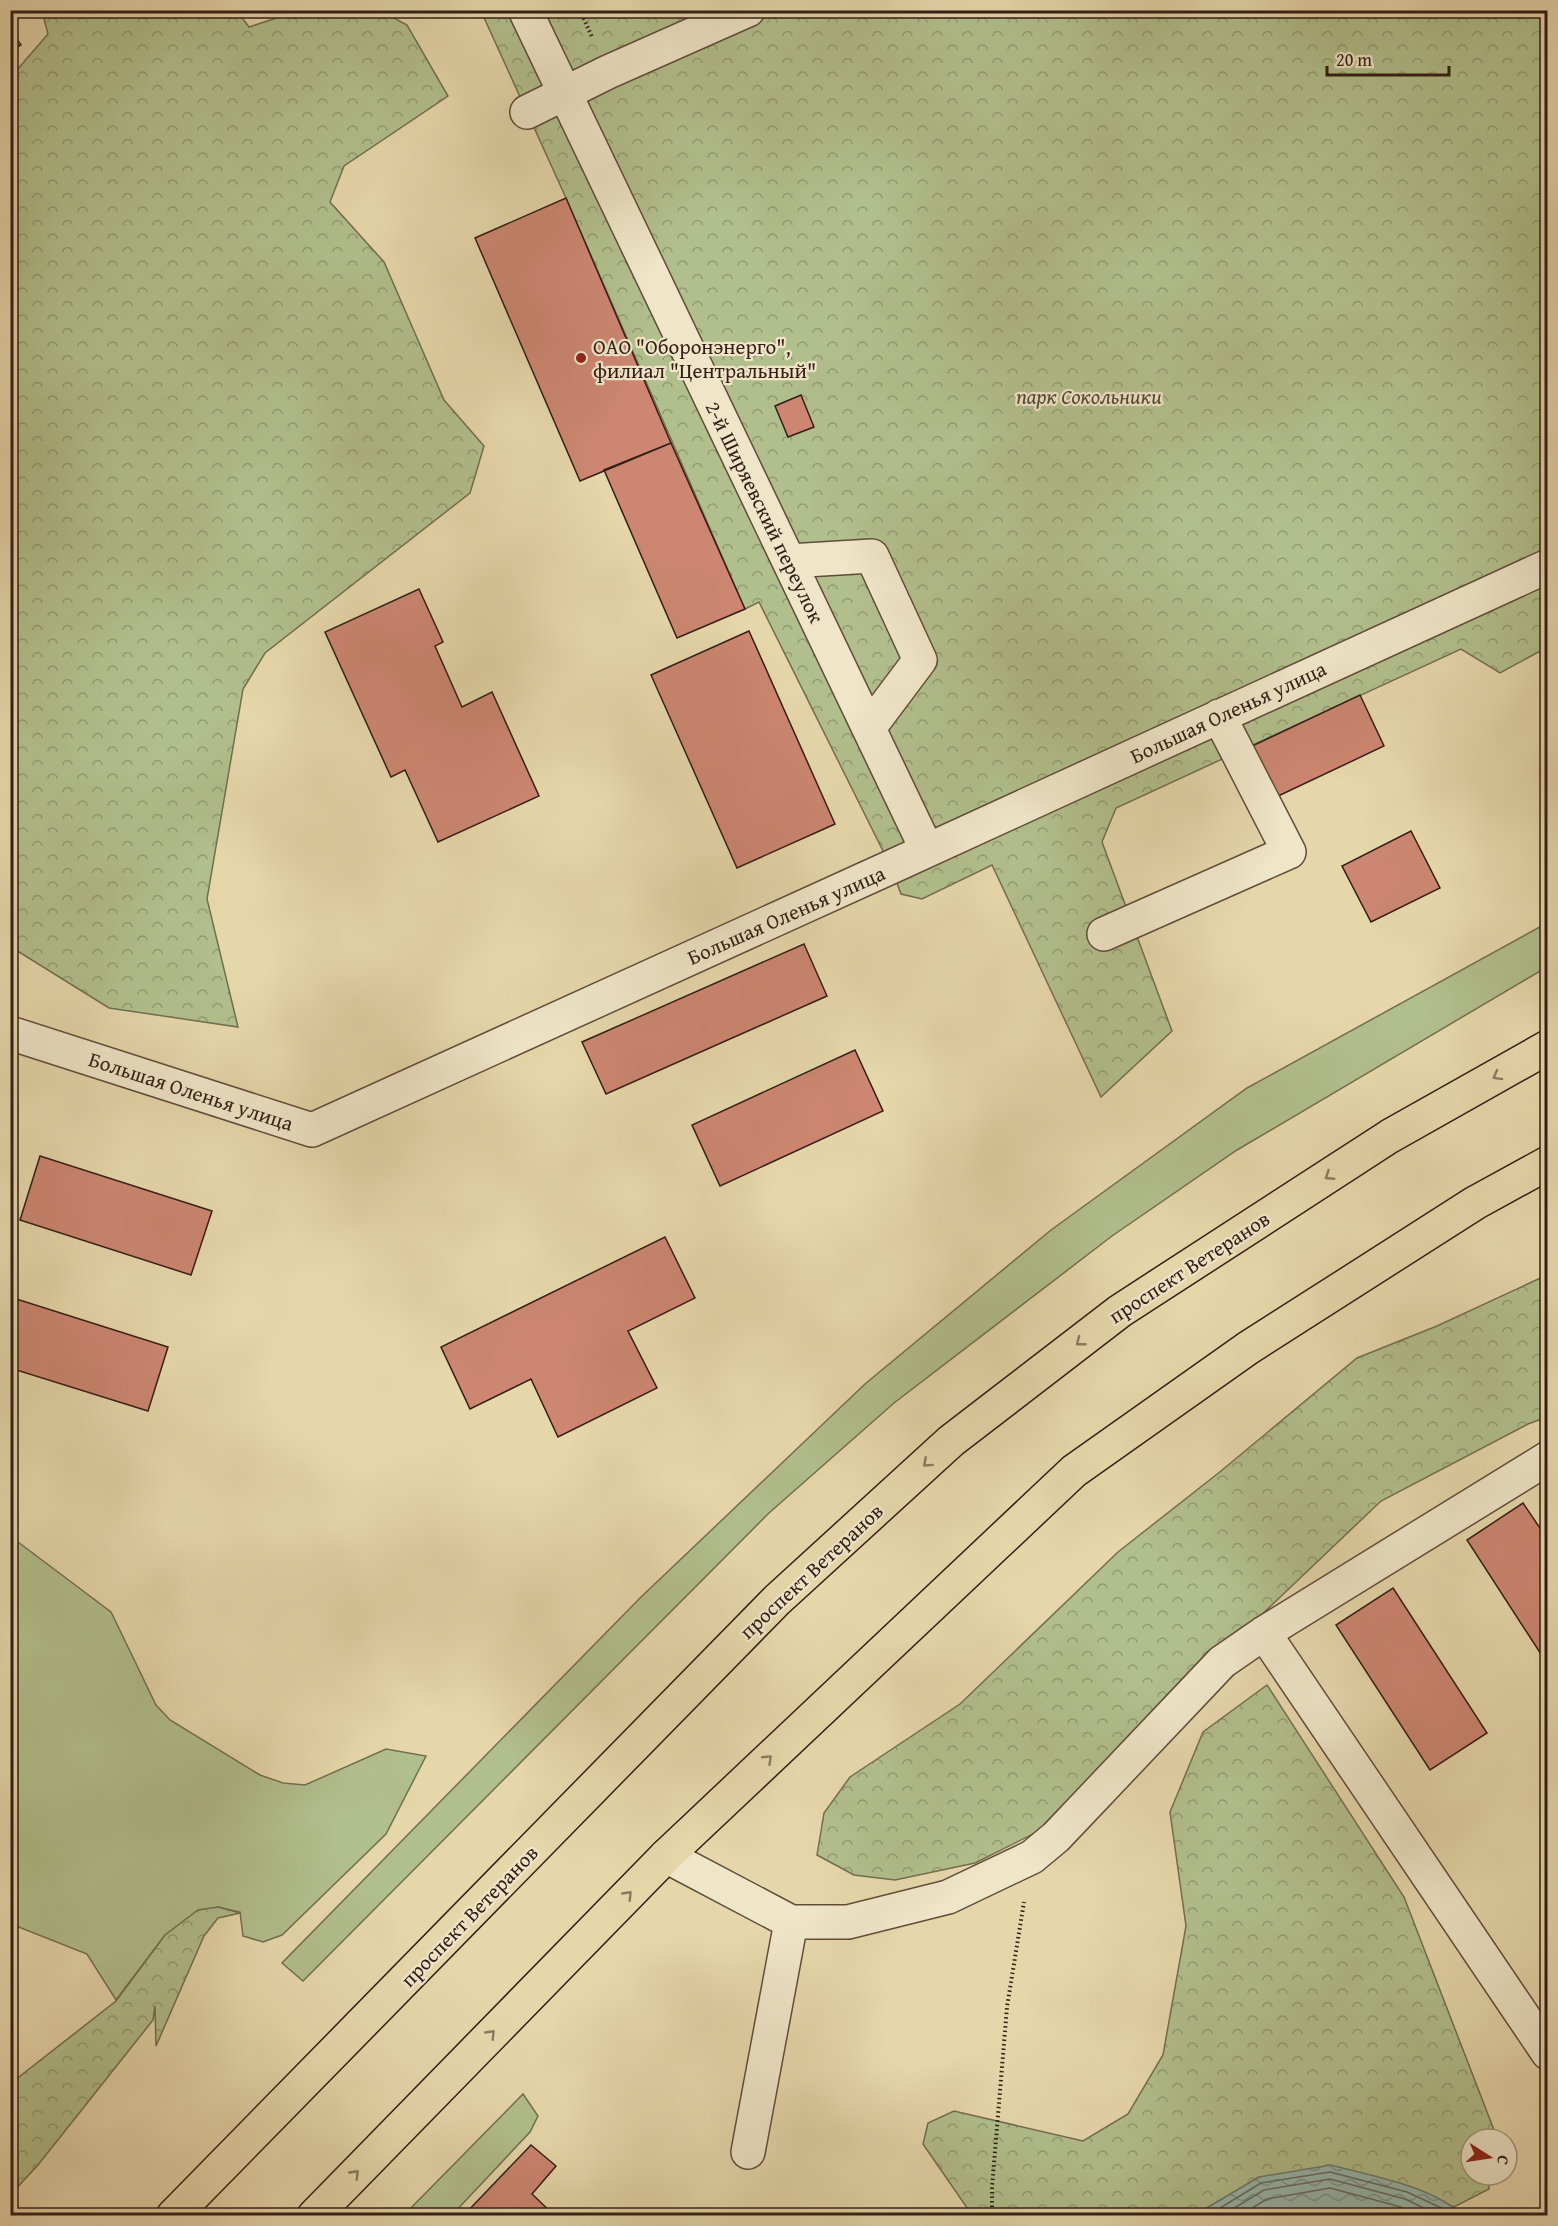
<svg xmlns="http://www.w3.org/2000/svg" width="1558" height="2226" viewBox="0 0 1558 2226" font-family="'Gentium Book Plus',serif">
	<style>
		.green { fill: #b1bf8c; stroke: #726e50; stroke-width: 1.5 }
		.forest { fill: url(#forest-crowns); stroke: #726e50; stroke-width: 1.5 }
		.water { fill: url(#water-waves); stroke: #6f7a71; stroke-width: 1.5 }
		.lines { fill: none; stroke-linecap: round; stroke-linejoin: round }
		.shore { stroke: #656a62; stroke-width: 1.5 }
		.building { fill: #cc8671; stroke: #331d15; stroke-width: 1.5 }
		.minor-casing { stroke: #604c3a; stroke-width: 36 }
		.major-casing { stroke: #331d15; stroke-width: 36 }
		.path { stroke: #331d15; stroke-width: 4; stroke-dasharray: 1.5 3; stroke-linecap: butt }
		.minor { stroke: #efe5c8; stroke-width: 33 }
		.major { stroke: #e6d7ab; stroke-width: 33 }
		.oneway { stroke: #8c7a60 }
		.poi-dot { fill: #8f2418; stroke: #efe5c8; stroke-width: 2 }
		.labels { text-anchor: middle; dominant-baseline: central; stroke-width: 4.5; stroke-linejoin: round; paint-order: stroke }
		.poi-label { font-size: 21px; fill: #331d15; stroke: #efe5c8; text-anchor: start }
		.park-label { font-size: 21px; font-style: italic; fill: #524633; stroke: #efe5c8 }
		.street-label { font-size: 21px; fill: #331d15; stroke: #efe5c8 }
	</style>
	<defs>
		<pattern id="forest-crowns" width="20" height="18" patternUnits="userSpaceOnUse" patternTransform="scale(1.5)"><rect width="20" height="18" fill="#b1bf8c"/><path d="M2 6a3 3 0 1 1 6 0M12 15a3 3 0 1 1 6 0" fill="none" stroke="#919b71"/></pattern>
		<pattern id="water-waves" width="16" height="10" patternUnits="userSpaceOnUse" patternTransform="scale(1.5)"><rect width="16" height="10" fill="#97b8ae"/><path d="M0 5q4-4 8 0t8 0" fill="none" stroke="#7c958c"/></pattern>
	</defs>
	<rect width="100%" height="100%" fill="#e6d7ab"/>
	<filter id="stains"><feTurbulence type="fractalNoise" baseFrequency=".00333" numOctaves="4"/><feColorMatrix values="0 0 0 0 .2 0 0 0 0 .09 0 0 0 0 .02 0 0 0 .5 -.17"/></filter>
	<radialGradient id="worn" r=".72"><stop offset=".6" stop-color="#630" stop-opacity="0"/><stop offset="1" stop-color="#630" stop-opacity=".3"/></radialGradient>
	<path class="green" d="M1547,923V967L1237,1150L1112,1236L894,1403L769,1513L303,1981L282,1963L640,1598L865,1384L1051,1230L1247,1088Z
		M10,1536L111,1612L156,1705L170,1720L260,1775L283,1783L305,1785L386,1749L426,1756L386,1834L282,1935L263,1942L243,1936L240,1912L218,1907L165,1935L116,2000L87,1954L11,1924Z
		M523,2094L538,2116L530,2132L452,2215H404Z"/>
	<path class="forest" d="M42,11H237L249,27L298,11H381L407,25L448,96L344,166L330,202L384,262L444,400L484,446L470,493L265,653L243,689L207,899L238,1027L109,1008L11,947L10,751L16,748L10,725V78L48,34Z
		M481,11H1547V650H1542L1500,673L1461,649L1116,808L1102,842L1172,1031L1101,1097L992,865L922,899L901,894L891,867L759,602L745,609L566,198Z
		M1547,1275V1417L1528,1424L1381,1501L1232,1643L1047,1827L975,1863L895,1880L854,1875L817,1855L824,1813L850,1777L960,1704L1118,1552L1221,1471L1357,1358L1437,1326Z
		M1267,1685L1404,1897L1494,2130L1493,2139H1471V2175H1490L1489,2189L1454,2207L1409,2186L1259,2177L1195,2215H972L923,2144L928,2123L954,2111L1083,2141L1128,2114L1163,2055L1186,1926L1170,1812L1203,1732Z
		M218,1907L240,1913L218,1918L204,1936L156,2046L155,2006L153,2020L38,2165L11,2194V2087L19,2077L116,2001L165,1935L198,1910Z"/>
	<path class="water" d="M1331,2165C1368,2175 1436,2187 1461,2215H1195L1259,2177Z"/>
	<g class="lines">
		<path class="shore" d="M1207,2216L1261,2183L1330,2172L1407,2192L1450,2212L1453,2216
			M1221,2216L1264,2190L1330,2179L1405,2199L1440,2216
			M1239,2216L1267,2199L1330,2188L1401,2207L1419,2216"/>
	</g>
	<path class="building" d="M10,29L21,45L10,51Z
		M566,198L671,443L580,481L475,238Z
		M801,395L814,427L788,437L775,406Z
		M671,443L745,609L677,638L604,470Z
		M419,589L443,642L435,646L462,707L492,692L539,796L438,842L405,770L391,777L325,632Z
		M749,631L835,824L737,868L651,675Z
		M1360,695L1384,746L1274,798L1250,747Z
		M1411,831L1440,888L1371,922L1342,866Z
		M804,944L827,996L606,1094L582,1042Z
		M855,1050L883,1111L720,1186L692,1125Z
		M40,1156L212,1211L191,1275L20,1220Z
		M665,1237L695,1298L628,1331L657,1388L558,1437L531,1379L470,1409L441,1347Z
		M10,1297L168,1347L148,1411L10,1368Z
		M1523,1503L1548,1540V1665L1467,1540Z
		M1393,1588L1487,1733L1430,1770L1336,1625Z
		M531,2145L556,2166L532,2194L555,2216H463Z"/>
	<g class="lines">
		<defs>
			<path id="minor" d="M525,10L927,850
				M527,112L608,72L748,10
				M789,561L872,556L920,660L869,728
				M1104,934L1289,852L1219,716
				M10,1033L312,1130L891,867L1548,566
				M1264,1633L1548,2053
				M666,1856L791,1922L748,2152
				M791,1922H848L948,1897L1032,1857L1056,1837L1222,1662L1264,1633L1548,1458"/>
			<path id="major" d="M173,2216L777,1600L951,1441L1120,1311L1390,1136L1548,1047
				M314,2216L666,1856L1074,1471L1248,1348L1475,1203L1548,1163"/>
		</defs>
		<use href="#minor" class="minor-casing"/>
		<use href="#major" class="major-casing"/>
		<path class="path" d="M580,10L592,37
			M992,2216V2187L1007,2007L1024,1902"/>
		<use href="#minor" class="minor"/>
		<use href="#major" class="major"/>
	</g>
	<defs><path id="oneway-chevron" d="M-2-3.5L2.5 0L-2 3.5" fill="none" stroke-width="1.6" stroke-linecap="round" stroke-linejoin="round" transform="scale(1.5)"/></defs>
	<g class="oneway">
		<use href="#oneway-chevron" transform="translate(1497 1076) rotate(151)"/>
		<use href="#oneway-chevron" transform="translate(1329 1176) rotate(147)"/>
		<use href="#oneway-chevron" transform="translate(1080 1342) rotate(142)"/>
		<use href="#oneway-chevron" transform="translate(927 1463) rotate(138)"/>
		<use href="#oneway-chevron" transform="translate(768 1759) rotate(-44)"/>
		<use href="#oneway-chevron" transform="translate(628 1895) rotate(-46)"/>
		<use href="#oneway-chevron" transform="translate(491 2034) rotate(-46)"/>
		<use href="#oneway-chevron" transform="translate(355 2174) rotate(-46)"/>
	</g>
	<circle class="poi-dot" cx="581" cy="358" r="6"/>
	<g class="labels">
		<g class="poi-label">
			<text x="593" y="346">ОАО "Оборонэнерго",<tspan x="593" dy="24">филиал "Центральный"</tspan></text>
		</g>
		<g class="park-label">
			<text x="1089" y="396">парк Сокольники</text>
		</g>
		<g class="street-label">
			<text transform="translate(765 512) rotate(64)">2-й Ширяевский переулок</text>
			<text transform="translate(1228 712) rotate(-25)">Большая Оленья улица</text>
			<text transform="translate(786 915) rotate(-24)">Большая Оленья улица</text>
			<text transform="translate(191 1091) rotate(18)">Большая Оленья улица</text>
			<text transform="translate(1189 1267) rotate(-33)">проспект Ветеранов</text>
			<text transform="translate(811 1571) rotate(-43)">проспект Ветеранов</text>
			<text transform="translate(469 1916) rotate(-46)">проспект Ветеранов</text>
		</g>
	</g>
	<rect width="1558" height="2226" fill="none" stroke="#e6d7ab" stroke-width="36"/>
	<rect x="12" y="12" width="1534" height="2202" fill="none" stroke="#331d15" stroke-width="3"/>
	<rect x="18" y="18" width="1522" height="2190" fill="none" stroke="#331d15" stroke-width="1.5"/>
	<g transform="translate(1489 2157) rotate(102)"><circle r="28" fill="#efe5c8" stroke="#a49580" stroke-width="1.5"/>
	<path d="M0-4.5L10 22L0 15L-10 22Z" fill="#8f2418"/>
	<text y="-9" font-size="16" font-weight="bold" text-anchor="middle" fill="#331d15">С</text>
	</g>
	<path d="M1327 66v9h122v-9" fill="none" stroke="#331d15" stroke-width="3"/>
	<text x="1336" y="66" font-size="18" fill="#331d15" stroke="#efe5c8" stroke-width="4.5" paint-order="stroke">20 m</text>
	<rect width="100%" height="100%" filter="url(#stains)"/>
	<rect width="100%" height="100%" fill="url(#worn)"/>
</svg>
